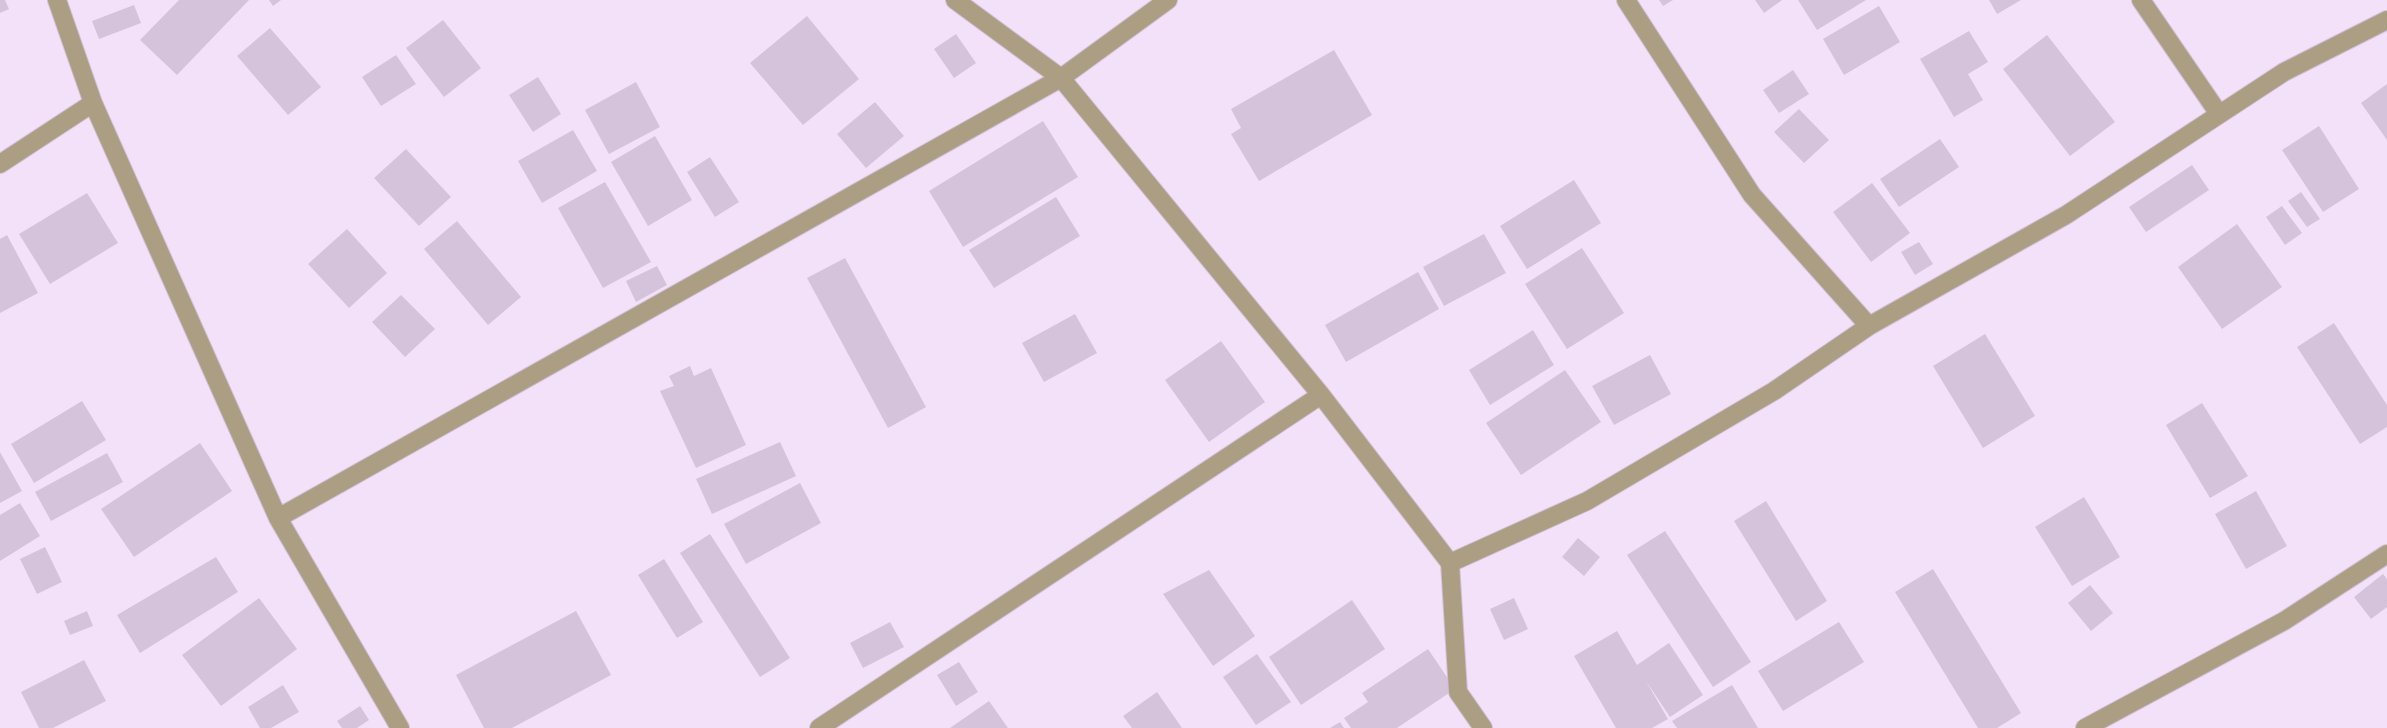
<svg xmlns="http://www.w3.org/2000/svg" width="2387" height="728" viewBox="0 0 2387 728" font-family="Arial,sans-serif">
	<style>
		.building { fill: #d5c3db }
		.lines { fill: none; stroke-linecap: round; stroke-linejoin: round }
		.minor-casing { stroke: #d0c0d6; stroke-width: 20 }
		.minor { stroke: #ab9e83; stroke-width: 18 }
	</style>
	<rect width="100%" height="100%" fill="#f3e1fa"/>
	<path class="building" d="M0,0H5L9,9L0,13Z
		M179,0H249L177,75L140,40Z
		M269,0H281L273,6Z
		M1659,0H1673L1663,6Z
		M1755,0H1782L1764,13Z
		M1798,0H1866L1817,30Z
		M1989,0H2021L1997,14Z
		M134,5L141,23L99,39L92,21Z
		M1879,6L1900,42L1844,75L1823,39Z
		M807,16L859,79L803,125L750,63Z
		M443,20L481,68L444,97L406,48Z
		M270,28L321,87L288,115L237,56Z
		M1969,31L1988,62L1968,74L1983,100L1954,117L1920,59Z
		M956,34L976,63L954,78L934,49Z
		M2047,35L2115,122L2070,156L2003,69Z
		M1334,50L1372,115L1259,181L1231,134L1241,128L1231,109Z
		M396,55L416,84L381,106L362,77Z
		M1793,70L1809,94L1779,113L1763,90Z
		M538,77L561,114L533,132L509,95Z
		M636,82L660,127L609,154L585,110Z
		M2387,84V140L2361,103Z
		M875,102L904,136L866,168L837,134Z
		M1799,109L1829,140L1804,163L1774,132Z
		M1043,121L1078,177L963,247L929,191Z
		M2319,126L2359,189L2323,212L2282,150Z
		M573,130L597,171L542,203L518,161Z
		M655,136L692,200L648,226L611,162Z
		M1940,139L1959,167L1899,207L1880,179Z
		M406,149L451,197L419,226L374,178Z
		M710,157L739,202L715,217L687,172Z
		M2192,165L2209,190L2146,232L2129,207Z
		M1574,180L1601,223L1527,269L1500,226Z
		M605,182L651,262L603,288L558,208Z
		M1872,183L1910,233L1871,262L1833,212Z
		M2301,192L2320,219L2307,227L2288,201Z
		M87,193L118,243L50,284L19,234Z
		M1056,197L1080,236L994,288L969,250Z
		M2282,206L2302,233L2285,245L2266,217Z
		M457,221L521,297L488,325L424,249Z
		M2237,224L2282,287L2222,329L2178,267Z
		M347,229L387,273L349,308L308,264Z
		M1484,234L1506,273L1444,306L1423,267Z
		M7,235L38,293L0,313V239Z
		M1919,242L1933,264L1915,275L1901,252Z
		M1582,248L1624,313L1567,349L1525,284Z
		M845,258L926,407L888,428L807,278Z
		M657,266L667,285L636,302L626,281Z
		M1418,272L1439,309L1346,362L1325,325Z
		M401,295L435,329L405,357L372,322Z
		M1075,314L1097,353L1044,382L1022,343Z
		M2334,323L2387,405V427L2360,444L2297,347Z
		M1533,330L1554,365L1490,405L1469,370Z
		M1985,334L2035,416L1983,448L1933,366Z
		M1221,341L1265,402L1209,442L1165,380Z
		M1650,355L1671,394L1614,425L1592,386Z
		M690,366L694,376L711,368L746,445L696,468L660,391L674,386L669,376Z
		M1565,370L1601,422L1521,475L1486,423Z
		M82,401L106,440L34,483L11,444Z
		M2202,403L2248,476L2210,498L2166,425Z
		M780,442L796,476L712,514L696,479Z
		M200,443L232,491L134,557L101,509Z
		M0,452L22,491L0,503Z
		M107,453L123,482L51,521L35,492Z
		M800,483L821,523L746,564L724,524Z
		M2256,491L2287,546L2246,569L2215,514Z
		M2084,497L2120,557L2072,586L2035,527Z
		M1766,501L1827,601L1796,621L1734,521Z
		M20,503L40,536L0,561V515Z
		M1665,531L1751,662L1713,687L1627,555Z
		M710,534L790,658L760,677L680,553Z
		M1578,538L1600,557L1584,576L1562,557Z
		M45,547L62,582L37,594L20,559Z
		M216,557L238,592L140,653L117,615Z
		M664,559L703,622L677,638L638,575Z
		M1933,569L2021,713L1997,728H1978L1895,592Z
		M1209,570L1255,636L1213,666L1163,594Z
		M2383,574L2387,579V607L2371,619L2354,597Z
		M2090,585L2113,613L2091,631L2068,603Z
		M259,598L297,649L221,706L182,655Z
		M1514,598L1528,629L1504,640L1490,609Z
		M1352,600L1385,649L1301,705L1269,657Z
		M87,611L93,626L70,635L64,621Z
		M576,611L611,675L512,728H484L456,675Z
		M890,622L904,647L863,668L850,643Z
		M1839,622L1864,662L1783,711L1758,671Z
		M1617,631L1637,665L1669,643L1703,695L1670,717L1646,681L1668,719L1652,728H1616L1574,656Z
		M1428,649L1455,689L1397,728H1351L1344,718L1368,702L1362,693Z
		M1257,654L1291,702L1256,725L1223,677Z
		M84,660L106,701L53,728H39L21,692Z
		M959,662L978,692L956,706L937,675Z
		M283,685L299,712L271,728H260L248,707Z
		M1732,685L1758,728H1677L1672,721Z
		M1157,692L1182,728H1132L1123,716Z
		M989,701L1008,728H950Z
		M360,706L369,720L357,728H342L337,721Z
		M1340,722L1344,728H1330Z"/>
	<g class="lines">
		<defs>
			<path id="minor" d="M57,0L93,103L278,518L400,728
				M955,0L1061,78L1321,395L1450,563
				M1626,0L1752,195L1869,326
				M2141,0L2219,114
				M0,164L93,103
				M278,518L1061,78L1168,0
				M819,728L1321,395
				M1483,728L1458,692L1450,563L1587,501L1774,391L1869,326L2066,215L2284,72L2387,20
				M2085,728L2284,621L2387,554"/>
		</defs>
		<use href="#minor" class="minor-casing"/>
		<use href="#minor" class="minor"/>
	</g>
</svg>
